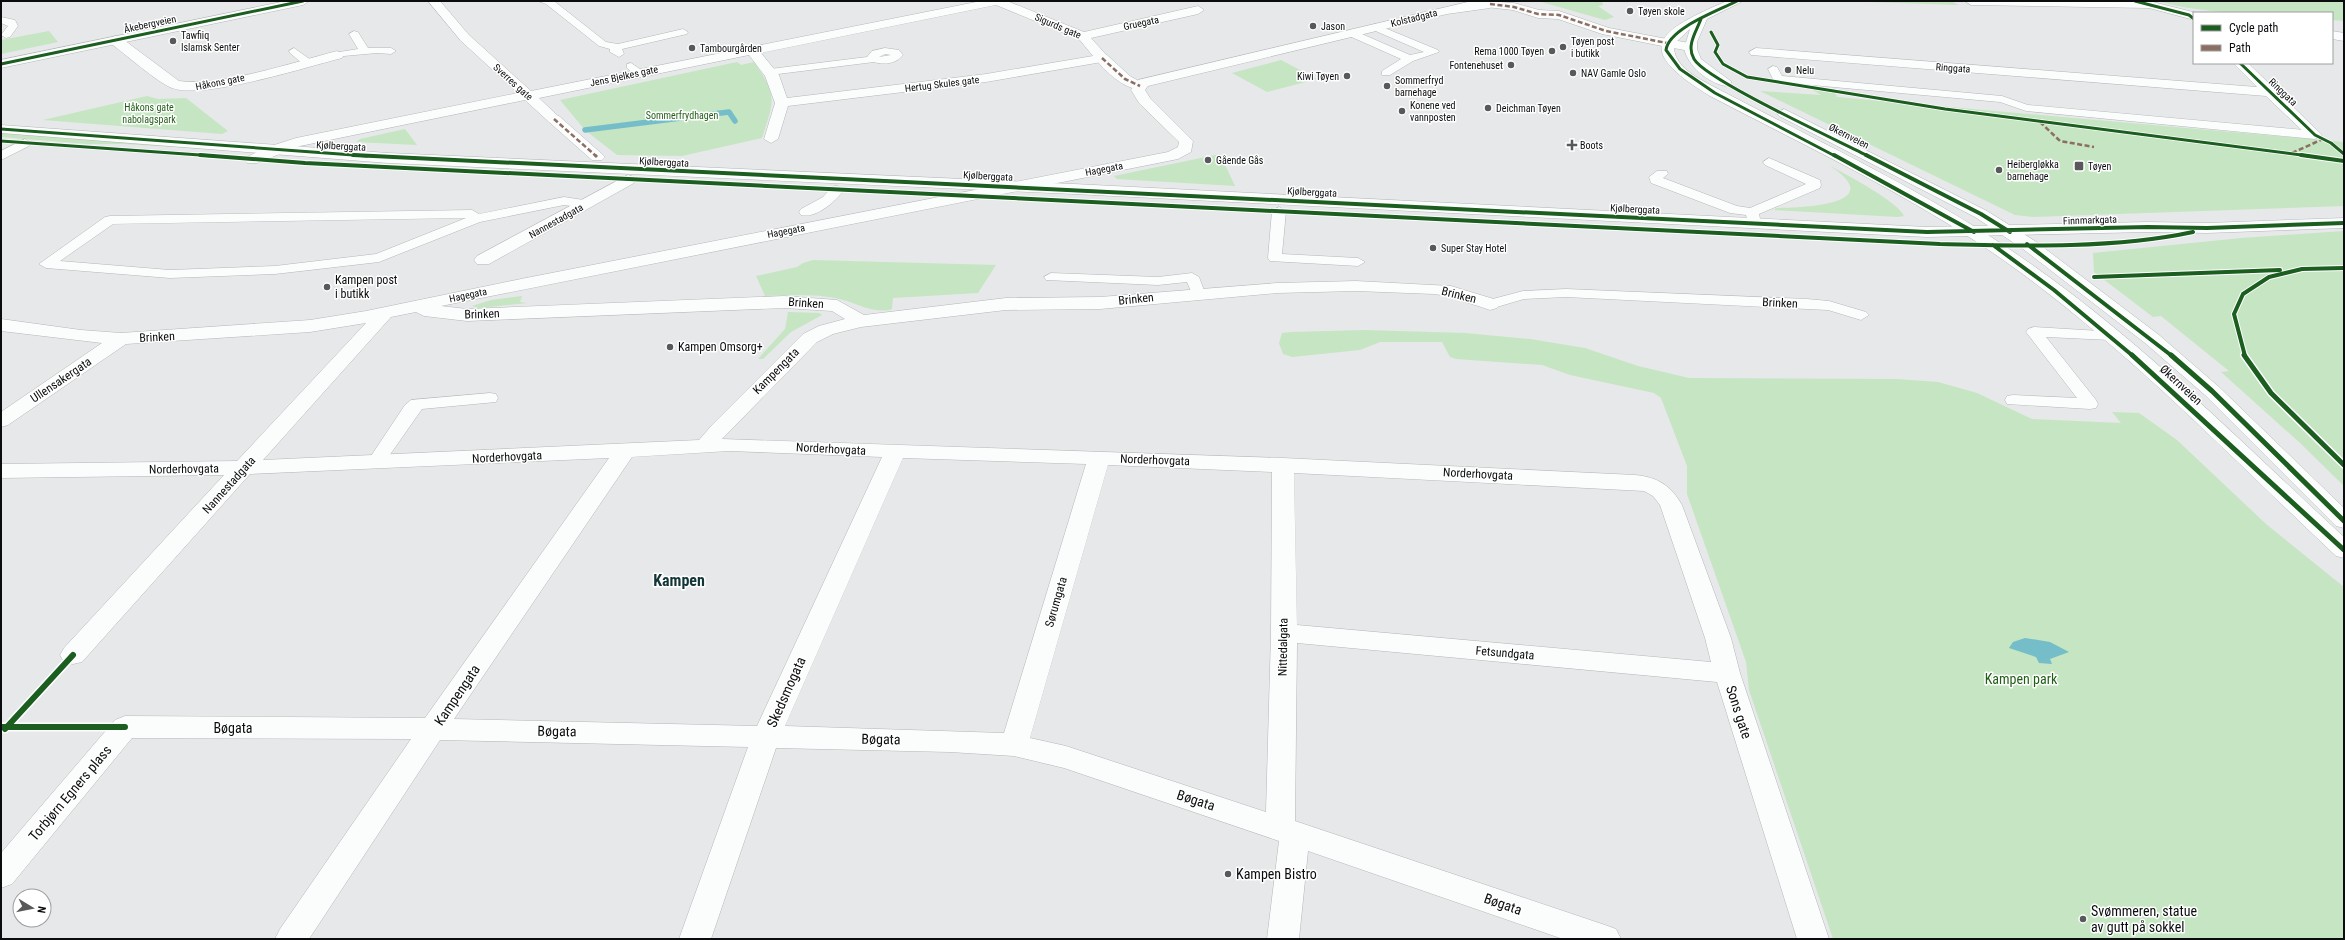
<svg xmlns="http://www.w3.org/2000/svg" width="2345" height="940" viewBox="0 0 2345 940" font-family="'Roboto Condensed',sans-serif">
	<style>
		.green { fill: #c6e5c2 }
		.water { fill: #74bdc9 }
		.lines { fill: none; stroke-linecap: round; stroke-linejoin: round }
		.stream { stroke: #74bdc9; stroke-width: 5.5 }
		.service-casing { stroke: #b5b6b8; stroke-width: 1 }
		.pedestrian-casing { stroke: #b5b6b8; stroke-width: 1 }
		.minor-casing { stroke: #b5b6b8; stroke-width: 1 }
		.tertiary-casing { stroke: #b5b6b8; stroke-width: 1 }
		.secondary-casing { stroke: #b5b6b8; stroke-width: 1 }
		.primary-casing { stroke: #b5b6b8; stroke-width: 1 }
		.service { fill: #fbfcfc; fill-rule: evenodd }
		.pedestrian { fill: #fbfcfc; fill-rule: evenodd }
		.minor { fill: #fbfcfc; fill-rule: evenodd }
		.tertiary { fill: #fbfcfc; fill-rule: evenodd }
		.secondary { fill: #fbfcfc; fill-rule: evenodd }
		.primary { fill: #fbfcfc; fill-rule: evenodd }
		.quiet-far1 { stroke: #8d6e63; stroke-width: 2.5; stroke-dasharray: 5 2.5; stroke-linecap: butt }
		.quiet { stroke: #8d6e63; stroke-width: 3; stroke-dasharray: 6 3; stroke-linecap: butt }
		.cycleway-far3-casing { stroke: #fff; stroke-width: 4.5 }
		.cycleway-far2-casing { stroke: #fff; stroke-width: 6 }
		.cycleway-far1-casing { stroke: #fff; stroke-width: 8 }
		.cycleway-casing { stroke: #fff; stroke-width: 9 }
		.cycleway-far3 { stroke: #1b5e20; stroke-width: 3 }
		.cycleway-far2 { stroke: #1b5e20; stroke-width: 4 }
		.cycleway-far1 { stroke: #1b5e20; stroke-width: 5 }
		.cycleway { stroke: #1b5e20; stroke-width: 6 }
		.poi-dot { fill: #58595b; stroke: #fff; stroke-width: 1.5 }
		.labels { text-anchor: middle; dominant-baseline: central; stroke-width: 3; stroke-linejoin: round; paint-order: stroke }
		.far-poi-label { font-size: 10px; fill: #0b0c0e; stroke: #fff; text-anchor: start }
		.far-street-label { font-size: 10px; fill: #0b0c0e; stroke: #fff }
		.far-park-label { font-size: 10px; fill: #215e16; stroke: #fff }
		.poi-label { font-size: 12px; fill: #0b0c0e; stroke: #fff; text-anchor: start }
		.street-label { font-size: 12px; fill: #0b0c0e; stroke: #fff }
		.near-park-label { font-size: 14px; fill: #215e16; stroke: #fff }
		.near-street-label { font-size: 14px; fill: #0b0c0e; stroke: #fff }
		.near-poi-label { font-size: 14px; fill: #0b0c0e; stroke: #fff; text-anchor: start }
		.district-label { font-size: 16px; font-weight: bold; fill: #123537; stroke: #fff }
	</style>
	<rect width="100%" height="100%" fill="#e6e8ea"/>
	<path class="green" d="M1538,1H1602L1603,5L1598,6L1614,17L1605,20Z
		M1839,1H1952L1958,5Z
		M2157,1H2344V21L2332,20V13C2273,13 2214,17 2157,1Z
		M49,31L58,42L1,54V40Z
		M1281,60L1317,79L1267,92L1232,73Z
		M737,62L741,65L754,62C778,96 774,101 762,138L682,156L617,155L585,130L560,100Z
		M1811,89L1835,91L1837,97L2344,142V206L2033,217L2015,215L1760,91L1821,95Z
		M147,96L158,99L186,98L228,131L222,134L43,120Z
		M405,129L417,145L356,142L360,139Z
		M1,132L241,151L124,144H88L1,137Z
		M1220,154L1235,186L1117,179L1114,176Z
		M1830,166C1844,173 1900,203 1904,216L1898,217L1774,210L1776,208C1801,208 1890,205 1830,166Z
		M2344,231V486L2299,442L2221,372L2229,371L2161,316L2153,317L2094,272L2093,253L2241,238Z
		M813,260L996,265L978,293L893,298L892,309C873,315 854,301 835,298C812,294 789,295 765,296L756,276L797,267L803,263Z
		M522,296L520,302L527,303L479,308L472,306L491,300Z
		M788,312L819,313L822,315L791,332L763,359H758L785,329Z
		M1365,330L1465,333L1530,339L1585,348L1638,366L1689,378L1897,379L1938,382L1977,393L2032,419L2121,423L2112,412L2139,413L2177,440L2266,524L2344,587V939H1833L1749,690L1746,662L1687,494V466L1661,398L1654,393L1570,375L1542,365L1456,359L1450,357L1442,342H1380L1360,350L1292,357L1283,354L1279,343L1282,333L1291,332Z"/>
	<path class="water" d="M2025,638L2050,642L2069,652L2050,659L2052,664L2039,663L2036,657L2009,648L2013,642Z"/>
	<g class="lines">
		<path class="stream" d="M585,130L729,112L735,121"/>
		<defs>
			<path id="service" d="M538,1H554L606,42L618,44L683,29L688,32L687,34L622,49L624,54L619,57L610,52V49L599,46L546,4Z
				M1,17L15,20L18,26L10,37L6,38L1,35L8,26L1,23Z
				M1375,24L1438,50L1439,52L1413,61L1390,75H1382V71L1401,59L1347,35V31H1355L1410,55L1424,52L1371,29L1370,27Z
				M354,31L358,32L368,48H391L396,51L391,54L377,53L333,57V53L358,49L349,34Z
				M294,48L311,60V64H303L290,53L289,51Z
				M885,48L899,50L903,55C896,64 884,65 874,62L770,75L764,72L770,69L867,57L872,51ZM885,54L891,55L879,57Z
				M631,63L643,71V75H635L627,68V64Z
				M1773,66L1777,67L1782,76L2002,96L2028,105L2315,131L2321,135L2315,139L2026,111L2000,102L1778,82L1774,81L1768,69Z
				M25,139L31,143L29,146L1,160V151Z
				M1769,158L1820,180L1821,185L1820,188L1759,214L1761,223L1754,227L1749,226L1746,215L1730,213L1651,183L1649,177L1657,171H1667L1668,174L1663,178L1737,206L1750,208L1806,184L1765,165L1763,162Z
				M837,186L844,190C836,201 816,219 801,215L799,212L801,209L823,197L832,187Z
				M564,197L590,201L592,204L585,208L564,205L480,222L379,262L275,274L170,278L46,268L39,264L105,217L110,216L472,210L479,214ZM466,218L376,254L275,266L170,270L60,261L113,224Z
				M1279,207L1286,211L1282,254L1358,258L1365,262L1358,266L1270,261L1268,258L1272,211Z
				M1051,273L1158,277L1192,273L1199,277L1205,293L1198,297L1193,296L1187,282L1158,285L1046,280L1044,277Z
				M1566,289L1807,299L1829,301L1866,312L1869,315L1861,320L1828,310L1807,309L1566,297L1524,299L1490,309L1482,304L1485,301L1523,291Z
				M2034,327L2117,332L2119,335L2117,338L2111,340L2046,337L2096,400L2098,404L2096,408L2090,409L2007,404L2005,400L2007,396L2013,395L2077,398L2026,332L2028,329Z
				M490,393L496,394L498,398L496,402L422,409L382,466H370L367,462L405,405L411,400Z"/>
			<path id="pedestrian" d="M1486,1L1514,3L1539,10L1559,11L1609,28L1667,39L1673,43L1667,47L1602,34L1558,19L1538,18L1513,10L1486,7L1484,4Z
				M1102,54L1107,55L1130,76L1147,86L1145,89C1128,93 1104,71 1095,58Z
				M554,115L559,116L602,154L605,157L602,160H592L549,122L547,119L549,116Z"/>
			<path id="minor" d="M428,1H440L469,35L531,91L981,1H1007L1084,32L1198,6L1204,10L1198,14L1091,38L1109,58L1102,62L986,82L788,106L778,139L771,143L764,139L775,103L765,76L749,55L539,98L561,119L554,123L549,122L525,100L300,146L257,163H247L244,160L247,157L265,148L296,138L518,93L461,41ZM996,5L1079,39L1093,56L986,74L787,98L779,75L761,53Z
				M1472,1H1492L1496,4L1490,8L1447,14L1148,86L1145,90L1150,98L1193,141L1191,152L1178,159L441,306L467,309L784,296L837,300L864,315L1006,298L1100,297L1277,283L1356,281L1451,286L1497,300L1499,304L1497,308L1490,310L1448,296L1434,294L1356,291L1277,293L1100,309L1006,310L861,327L833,334L817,342L722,439L1283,458L1635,475C1658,477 1671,486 1682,505L1731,638L1740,673L1829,939H1797L1717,682L1297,643L1295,821L1605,925L1616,929L1621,939H1563L1308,851L1299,939H1267L1279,841L1064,768L1014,756L950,752L776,748L711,939H679L748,747L440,740L309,939H275L280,929L411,739L132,738L12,884L1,888V853L115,720L125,716L425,718L609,458L250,474L82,662L73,664L64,662L60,655L64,648L224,475L1,478V464L237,461L366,323L310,332L126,344L8,425L1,427V412L102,343L1,331V319L81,330L121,333L310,320L366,311L521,279L1168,152L1178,147L1179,142L1139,103L1131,90L1138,80ZM784,308L832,311L845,319L819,326L803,334L713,424L699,440L263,460L391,317L416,312L424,316L467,321ZM729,451L882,457L757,726L454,719L632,457ZM903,458L1086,464L1004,733L785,726ZM1108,465L1272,472L1271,633L1266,812L1066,746L1030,738ZM1294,473L1644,491L1653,496L1660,505L1705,638L1711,662L1297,625Z
				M1965,1H2149L2197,13H2194V20L2149,8L1971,5Z
				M2332,31L2344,33V41L2332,39Z
				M115,36L120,37L179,81C221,87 294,62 337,51L344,55L342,58C306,67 203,100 172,88C158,83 124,53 110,43L109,40Z
				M1667,39L1695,44L1696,47L1690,51L1662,46L1661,43L1662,40Z
				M1756,48L2257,87L2233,63H2248L2322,135L2320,138H2310L2266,96L1751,55L1749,52Z
				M628,175L634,177L636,180L634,183L489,264H477L474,260L477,256Z"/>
			<path id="tertiary" d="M286,1H309L303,5L1,68V60Z"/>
			<path id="secondary" d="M1727,1H1743L1707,19L1697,42V49L1701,59L1732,82L1725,86C1707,82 1689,67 1684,49L1690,29L1674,44C1672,68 1702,80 1720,90C1825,145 1934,195 2031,264C2144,343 2243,444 2344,537V558L2336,556C2233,459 2134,356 2020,272C1925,202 1815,151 1710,96C1631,48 1657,31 1727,1Z
				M1784,109L1987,211L2035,241L2159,335L2219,387L2344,508V528L2336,526L2205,395L2145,343L2023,249L1975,217L1779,116L1777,113Z"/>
			<path id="primary" d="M1,125L388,153L1074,184L1927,227L2148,222L2207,223L2344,218V228L2207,233L2148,232L1927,237L1074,194L388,163L1,133Z"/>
		</defs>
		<use href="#service" class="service-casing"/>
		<use href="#pedestrian" class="pedestrian-casing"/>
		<use href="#minor" class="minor-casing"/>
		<use href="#tertiary" class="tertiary-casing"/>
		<use href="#secondary" class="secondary-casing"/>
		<use href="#primary" class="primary-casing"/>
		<use href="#service" class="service"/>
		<use href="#pedestrian" class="pedestrian"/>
		<use href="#minor" class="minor"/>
		<use href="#tertiary" class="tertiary"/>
		<use href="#secondary" class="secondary"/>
		<use href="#primary" class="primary"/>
		<path class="quiet-far1" d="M1490,4L1514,7L1538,14L1559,15L1606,31L1667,43
			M1102,58L1125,79L1140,86
			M554,119L596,156
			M2040,122L2060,141L2094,147
			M2292,153L2323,139"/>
		<path class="quiet" d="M595,155L597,157"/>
		<defs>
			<path id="cycleway-far3" d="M1737,1C1718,11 1669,28 1666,50L1680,69L1715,93L1835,156
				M2135,1L2189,15L2194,19
				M1701,19C1696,32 1686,46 1694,59C1706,80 1839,141 1868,156
				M1711,32L1718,45L1715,52L1723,64L1747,77L1945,109L2309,156
				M2240,63L2315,135L2331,143L2344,154
				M1,64L303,1
				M1,129L367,156
				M1,141L214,156"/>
			<path id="cycleway-far2" d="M200,155L305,163L1940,244C2020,246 2114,249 2193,232
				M353,155L1927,232L2148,227L2207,228L2344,223
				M1834,155L1974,232
				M1866,155L1981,214L2010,232
				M2301,155L2344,161
				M2027,244L2172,356
				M1993,245L2054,290L2133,356
				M2094,277L2280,270
				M2245,356L2234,314L2243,294L2269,277L2302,269L2344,268"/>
			<path id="cycleway-far1" d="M2132,355L2344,550
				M2171,355L2212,391L2344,521
				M2244,355L2271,393L2344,465"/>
			<path id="cycleway" d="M1,727H125
				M5,729L73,655"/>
		</defs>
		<use href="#cycleway-far3" class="cycleway-far3-casing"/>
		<use href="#cycleway-far2" class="cycleway-far2-casing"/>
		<use href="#cycleway-far1" class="cycleway-far1-casing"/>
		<use href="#cycleway" class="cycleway-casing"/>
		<use href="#cycleway-far3" class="cycleway-far3"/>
		<use href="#cycleway-far2" class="cycleway-far2"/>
		<use href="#cycleway-far1" class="cycleway-far1"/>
		<use href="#cycleway" class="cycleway"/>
	</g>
	<g class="poi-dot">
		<circle cx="1630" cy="11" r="4"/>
		<circle cx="1313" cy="26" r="4"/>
		<circle cx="173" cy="41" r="4"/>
		<circle cx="1563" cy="47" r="4"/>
		<circle cx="692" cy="48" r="4"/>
		<circle cx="1552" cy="51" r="4"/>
		<circle cx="1511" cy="65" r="4"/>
		<circle cx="1788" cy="70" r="4"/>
		<circle cx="1573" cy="73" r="4"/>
		<circle cx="1347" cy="76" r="4"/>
		<circle cx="1387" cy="86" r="4"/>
		<circle cx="1488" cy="108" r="4"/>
		<circle cx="1402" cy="111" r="4"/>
		<path d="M1570 139h4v4h4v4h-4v4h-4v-4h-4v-4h4z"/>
		<circle cx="1208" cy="160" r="4"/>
		<rect x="2074" y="161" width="10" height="10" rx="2"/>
		<circle cx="1999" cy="170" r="4"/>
		<circle cx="1433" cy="248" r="4"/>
		<circle cx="327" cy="287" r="4"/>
		<circle cx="670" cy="347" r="4"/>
		<circle cx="1228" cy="874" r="4"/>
		<circle cx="2083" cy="919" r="4"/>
	</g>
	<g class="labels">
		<g class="far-poi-label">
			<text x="1638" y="11">Tøyen skole</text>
			<text x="1321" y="26">Jason</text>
			<text x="181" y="35">Tawfiiq<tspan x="181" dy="12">Islamsk Senter</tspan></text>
			<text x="1571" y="41">Tøyen post<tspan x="1571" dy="12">i butikk</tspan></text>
			<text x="700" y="48">Tambourgården</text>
			<text x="1544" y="51" text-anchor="end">Rema 1000 Tøyen</text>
			<text x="1503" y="65" text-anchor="end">Fontenehuset</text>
			<text x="1796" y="70">Nelu</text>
			<text x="1581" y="73">NAV Gamle Oslo</text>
			<text x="1339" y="76" text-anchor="end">Kiwi Tøyen</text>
			<text x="1395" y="80">Sommerfryd<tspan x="1395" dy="12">barnehage</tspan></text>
			<text x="1410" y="105">Konene ved<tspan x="1410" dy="12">vannposten</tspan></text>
			<text x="1496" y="108">Deichman Tøyen</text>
			<text x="1580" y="145">Boots</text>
			<text x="1216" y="160">Gående Gås</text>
			<text x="2007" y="164">Heibergløkka<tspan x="2007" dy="12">barnehage</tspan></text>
			<text x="2088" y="166">Tøyen</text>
			<text x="1441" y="248">Super Stay Hotel</text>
		</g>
		<g class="far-street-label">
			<text transform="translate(1414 18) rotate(-14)">Kolstadgata</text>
			<text transform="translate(1141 23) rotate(-12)">Gruegata</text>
			<text transform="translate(150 24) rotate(-12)">Åkebergveien</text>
			<text transform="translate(1058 26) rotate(23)">Sigurds gate</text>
			<text transform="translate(1953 68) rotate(4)">Ringgata</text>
			<text transform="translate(624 76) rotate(-12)">Jens Bjelkes gate</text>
			<text transform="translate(220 82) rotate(-11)">Håkons gate</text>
			<text transform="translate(513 82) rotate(42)">Sverres gate</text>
			<text transform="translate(942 84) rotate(-7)">Hertug Skules gate</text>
			<text transform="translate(2283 92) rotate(44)">Ringgata</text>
			<text transform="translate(1849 136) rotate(27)">Økernveien</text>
			<text transform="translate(341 146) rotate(3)">Kjølberggata</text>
			<text transform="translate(664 162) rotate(3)">Kjølberggata</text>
			<text transform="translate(1104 169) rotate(-11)">Hagegata</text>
			<text transform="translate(988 176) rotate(3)">Kjølberggata</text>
			<text transform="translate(1312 192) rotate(3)">Kjølberggata</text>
			<text transform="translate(1635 209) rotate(3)">Kjølberggata</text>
			<text transform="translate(2090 220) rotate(-2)">Finnmarkgata</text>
			<text transform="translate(556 221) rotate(-29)">Nannestadgata</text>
			<text transform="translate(786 231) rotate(-11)">Hagegata</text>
			<text transform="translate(468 295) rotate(-12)">Hagegata</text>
		</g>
		<g class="far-park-label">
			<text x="149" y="107">Håkons gate<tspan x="149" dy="12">nabolagspark</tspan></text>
			<text x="682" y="115">Sommerfrydhagen</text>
		</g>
		<g class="poi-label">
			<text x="335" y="280">Kampen post<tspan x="335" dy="14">i butikk</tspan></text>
			<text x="678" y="347">Kampen Omsorg+</text>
		</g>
		<g class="street-label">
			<text transform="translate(1459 295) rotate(14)">Brinken</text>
			<text transform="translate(1136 299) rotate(-6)">Brinken</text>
			<text transform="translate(806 303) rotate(4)">Brinken</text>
			<text transform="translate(1780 303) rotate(3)">Brinken</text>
			<text transform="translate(482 314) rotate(-2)">Brinken</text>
			<text transform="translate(157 337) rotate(-3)">Brinken</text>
			<text transform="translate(776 371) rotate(-45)">Kampengata</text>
			<text transform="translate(61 380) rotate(-34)">Ullensakergata</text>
			<text transform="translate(2181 385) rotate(43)">Økernveien</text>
			<text transform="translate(831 449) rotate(3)">Norderhovgata</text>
			<text transform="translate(507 457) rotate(-3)">Norderhovgata</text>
			<text transform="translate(1155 460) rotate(2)">Norderhovgata</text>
			<text transform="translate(184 469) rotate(-1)">Norderhovgata</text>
			<text transform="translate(1478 474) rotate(3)">Norderhovgata</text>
			<text transform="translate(229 485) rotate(-48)">Nannestadgata</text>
			<text transform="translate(1056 602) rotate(-74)">Sørumgata</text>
			<text transform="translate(1283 647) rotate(-89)">Nittedalgata</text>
			<text transform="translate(1505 653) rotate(5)">Fetsundgata</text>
		</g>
		<g class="near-park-label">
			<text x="2021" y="679">Kampen park</text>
		</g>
		<g class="near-street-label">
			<text transform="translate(786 692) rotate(-66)">Skedsmogata</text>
			<text transform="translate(457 695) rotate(-56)">Kampengata</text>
			<text transform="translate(1739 712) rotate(72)">Sons gate</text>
			<text x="233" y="728">Bøgata</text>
			<text transform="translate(557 731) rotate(1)">Bøgata</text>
			<text transform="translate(881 739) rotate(1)">Bøgata</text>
			<text transform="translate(70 793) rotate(-50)">Torbjørn Egners plass</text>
			<text transform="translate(1196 800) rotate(18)">Bøgata</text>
			<text transform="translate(1503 904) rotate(19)">Bøgata</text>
		</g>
		<g class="near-poi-label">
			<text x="1236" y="874">Kampen Bistro</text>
			<text x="2091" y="911">Svømmeren, statue<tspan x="2091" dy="16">av gutt på sokkel</tspan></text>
		</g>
		<g class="district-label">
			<text x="679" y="580">Kampen</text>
		</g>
	</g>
	<rect width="2345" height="940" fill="none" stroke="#0b0c0e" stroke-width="4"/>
	<rect x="2193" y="12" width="140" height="52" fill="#ffffff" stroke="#9d9e9f"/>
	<rect x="2201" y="25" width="20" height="6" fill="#1b5e20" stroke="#9d9e9f"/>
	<text x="2229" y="32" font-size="12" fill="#0b0c0e">Cycle path</text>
	<rect x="2201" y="45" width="20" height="6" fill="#8d6e63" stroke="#9d9e9f"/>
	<text x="2229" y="52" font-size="12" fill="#0b0c0e">Path</text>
	<g transform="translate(32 908) rotate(100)"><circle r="19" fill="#ffffff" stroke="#9d9e9f"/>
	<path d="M0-3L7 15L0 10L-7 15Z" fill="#58595b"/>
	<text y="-6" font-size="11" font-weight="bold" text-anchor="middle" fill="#0b0c0e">N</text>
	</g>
</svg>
